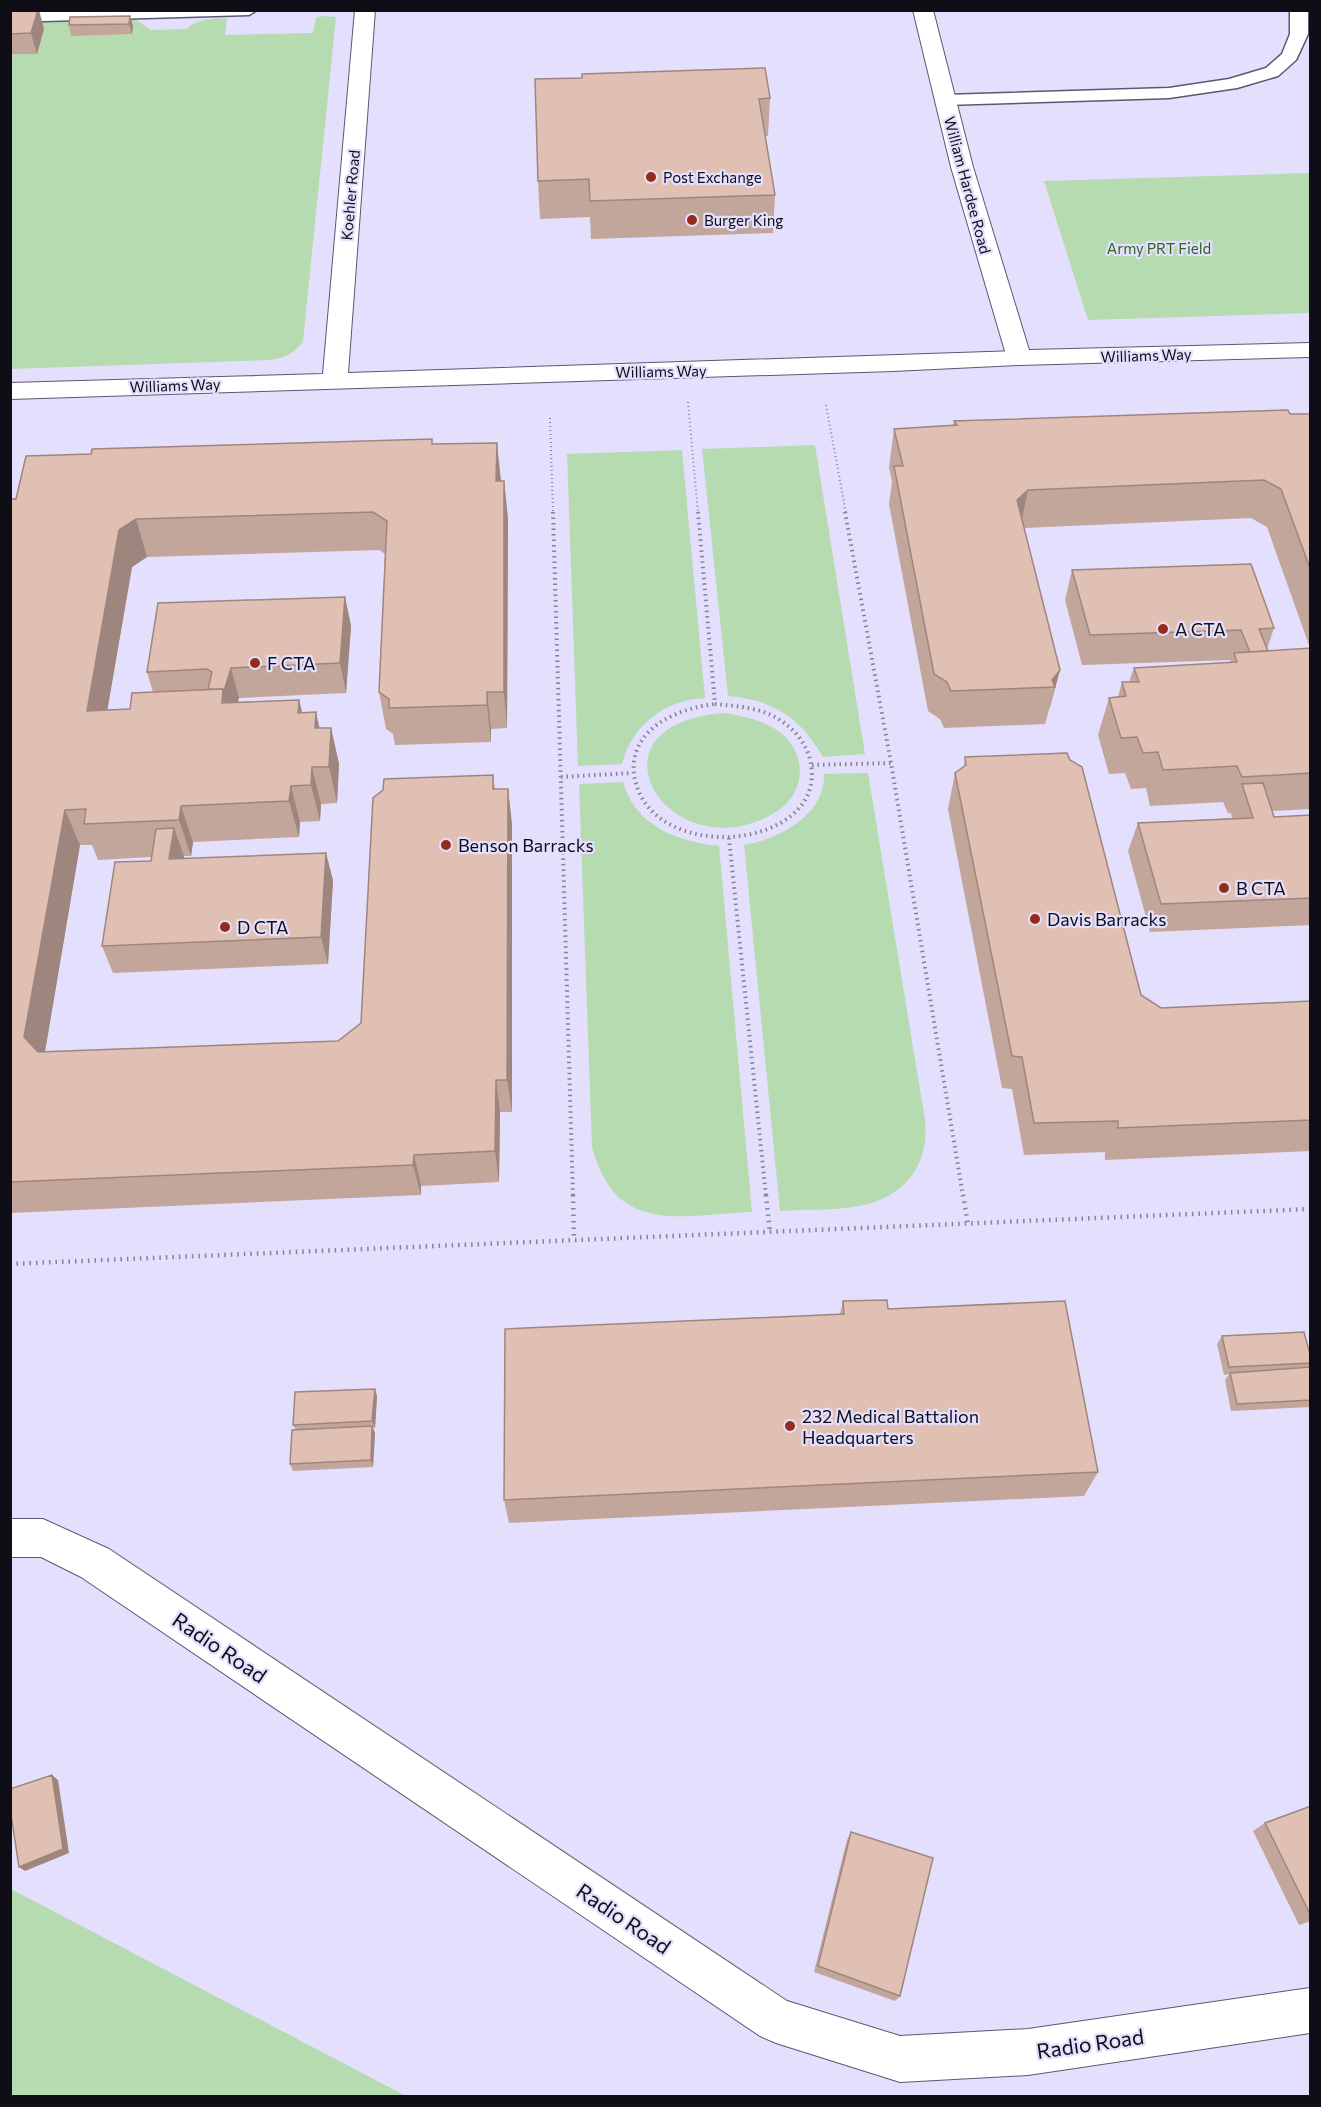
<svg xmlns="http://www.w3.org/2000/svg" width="1321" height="2107" viewBox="0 0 1321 2107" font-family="Commissioner,sans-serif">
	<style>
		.green { fill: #b6dbb0 }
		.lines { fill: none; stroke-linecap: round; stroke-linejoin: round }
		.lane-casing { stroke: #5c5770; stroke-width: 3 }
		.street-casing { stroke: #5c5770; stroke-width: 2 }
		.secondary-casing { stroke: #5c5770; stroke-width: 2 }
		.path-far2 { stroke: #858196; stroke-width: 2; stroke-dasharray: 1 3; stroke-linecap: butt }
		.path-far1 { stroke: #858196; stroke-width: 4; stroke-dasharray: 1.5 4; stroke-linecap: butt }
		.path { stroke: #858196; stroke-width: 4.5; stroke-dasharray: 1.5 5; stroke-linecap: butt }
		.lane { fill: #fff; fill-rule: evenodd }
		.street { fill: #fff; fill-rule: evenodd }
		.secondary { fill: #fff; fill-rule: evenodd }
		.wall { fill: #c2a59b }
		.shaded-wall { fill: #9e867e }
		.building { fill: #e1c0b4; stroke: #9e867e; stroke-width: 1.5 }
		.poi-dot { fill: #952c19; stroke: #e4dffd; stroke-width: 2 }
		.labels { text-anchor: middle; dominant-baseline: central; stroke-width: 4.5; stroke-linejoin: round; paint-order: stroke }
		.far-poi-label { font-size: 15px; fill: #0f0d16; stroke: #e4dffd; text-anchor: start }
		.far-street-label { font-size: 15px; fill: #0f0d16; stroke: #e4dffd }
		.far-park-label { font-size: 15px; fill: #2b6622; stroke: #e4dffd }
		.poi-label { font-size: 18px; fill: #0f0d16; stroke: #e4dffd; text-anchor: start }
		.near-street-label { font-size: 21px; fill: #0f0d16; stroke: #e4dffd }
	</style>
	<rect width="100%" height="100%" fill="#e4dffd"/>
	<path class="green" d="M320,16L336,17L303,341C294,354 284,358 270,360L11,369L10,22L133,18L151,30L187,29C198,18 213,19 227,18L225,35L313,33L316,18Z
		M1310,173V313L1088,320L1044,181Z
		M815,445L865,754L823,757C800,717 773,700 728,696L702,449Z
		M682,450L705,698C665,700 632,725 622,764L578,766L567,454Z
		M723,713C754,717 791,727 799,762C803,782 793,802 776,812C670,876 576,725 723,713Z
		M868,773L925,1120C930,1165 904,1198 859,1206C834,1211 806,1209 780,1211L744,845C778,840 826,814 824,774Z
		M623,782C636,827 677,841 719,846L752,1212C679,1215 616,1236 592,1147L579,784Z
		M11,1889L406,2096H11Z"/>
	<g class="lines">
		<defs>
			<path id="lane" d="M57,10H257L249,15L10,22V12Z
				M1290,10H1308V34L1296,60L1278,76L1237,88L1169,98L945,105L939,104L936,100L939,96L945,95L1169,88L1229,79L1266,68L1282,54L1290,34Z"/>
			<path id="street" d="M355,10H375L348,373L1019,351L1028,353L1031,358L1028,363L1019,365L893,371L10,399V383L323,374Z
				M10,1519H43L109,1549L787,2001L900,2036L1028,2029L1310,1988V2033L1028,2075L900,2082L776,2043L760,2036L81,1577L41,1557H10Z"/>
			<path id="secondary" d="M913,10H933L973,167L1029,350L1310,343V357L1019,365L1010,363L1007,358L951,167Z"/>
		</defs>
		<use href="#lane" class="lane-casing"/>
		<use href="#street" class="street-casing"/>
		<use href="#secondary" class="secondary-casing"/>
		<path class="path-far2" d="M688,402L698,513
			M826,405L846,513
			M550,418L553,513"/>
		<path class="path-far1" d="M553,512L573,1196
			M698,512L715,704
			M845,512L891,763L963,1196
			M715,704C734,706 755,707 773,716C789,724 803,738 809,756C827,816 757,843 708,836C689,834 669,827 654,813C643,803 636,789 634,774C629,728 679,708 715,704Z
			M812,765L891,763
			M561,777L632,773
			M729,838L766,1196"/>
		<path class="path" d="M573,1195L574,1240
			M766,1195L770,1233
			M963,1195L968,1224
			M10,1264L1310,1209"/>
		<use href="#lane" class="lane"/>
		<use href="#street" class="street"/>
		<use href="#secondary" class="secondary"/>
	</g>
	<path class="wall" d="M10,10L44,29L37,54H10Z
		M130,16L133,26L132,34L71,36L69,25Z
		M535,79L770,98L768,136H765L775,195L773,233L591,239L590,217L540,219L538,181Z
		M1311,414V809L1272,811L1274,817L1311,815V925L1150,932L1128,851L1138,823L1232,818L1231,813H1228L1223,802L1150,806L1146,788L1131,789L1125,773L1109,774L1098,735L1109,698L1118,697L1122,682H1129L1134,668L1230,662L1231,660L1082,665L1065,600L1072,570L1274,628L1267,649L1268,651L1310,648L1267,527L1251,518L1024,528L1060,670L1045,724L944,728L940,719L928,711L889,504L892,482L889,467L894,429L953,426L954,421Z
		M433,444L501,481H504L508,519L507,728L491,729V742L395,745L393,734L386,729L379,692L385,554L379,550L147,557L132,567L107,710L130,709L153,692L147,672L345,597L351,626L346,693L239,698L238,702L299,700L302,712L320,728H331L339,764L337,803L321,804L320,821L300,822L299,837L193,842L191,856H184V859L326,853L333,881L328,964L113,973L102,946L151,861V857L98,860L92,845H80L45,1052L338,1041L361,1023L493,775L495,789H508L512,825V1112H500L499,1182L421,1186V1195L10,1213V499Z
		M965,757L1141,995L1161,1008L1311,1001V1151L1105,1160V1152L1024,1155L1012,1089L1002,1088L948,809L955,773L964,766Z
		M843,1301L888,1309L1098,1472L1084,1496L509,1523L504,1500L840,1314Z
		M1222,1336L1311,1358V1364L1308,1368L1311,1367V1407L1231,1411L1225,1380L1229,1374L1224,1375L1217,1344Z
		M377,1396L375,1428H373L375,1433L373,1467L293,1471L290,1464L296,1430L293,1425Z
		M1311,1806V1921L1299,1925L1253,1831L1265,1823Z
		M851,1832L900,1996L895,2001L814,1972L847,1840Z"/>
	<path class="shaded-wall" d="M38,10H39L44,29L37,54L31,33Z
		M130,16L133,26L132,34L129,24Z
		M497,443L501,481L500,519L496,481Z
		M504,481L508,519L507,728L504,692Z
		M1028,490L1020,528L1017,500Z
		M136,519L147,557L132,567L101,747L87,711L119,530Z
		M345,597L351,626L346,693L340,663Z
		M231,668L239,698L232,720L222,703L223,689Z
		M1060,670L1050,707L1049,709L1055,687L1052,680Z
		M487,692L491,729V742L487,705Z
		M299,700L308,736L298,713Z
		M316,712L324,748L315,728Z
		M331,728L339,764L337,803L329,767Z
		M312,767L321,804L320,821L311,785Z
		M291,786L300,822L299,837L289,801Z
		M508,789L512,825V1112L507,1080Z
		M181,806L193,842L191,856L179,820Z
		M65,810L80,845L42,1069L24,1037Z
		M174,828L184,856L179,887L169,859Z
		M326,853L333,881L328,964L321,937Z
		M496,1080L500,1112L499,1182L495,1151Z
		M414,1155L421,1186V1195L413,1165Z
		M375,1389L377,1396L375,1428L372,1421Z
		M372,1426L375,1433L373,1467L371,1460Z
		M52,1775L58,1780L69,1853L25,1871L19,1867Z"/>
	<path class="building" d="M10,10H38L31,33L10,34Z
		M130,16L129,24L69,25L70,17Z
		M765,68L770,98L759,99L775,195L590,201L589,179L538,181L535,79L582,78V74Z
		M1288,410L1290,414H1311V571L1281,489L1264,480L1028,490L1017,500L1060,670L1052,680L1055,687L951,691L947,682L934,674L894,466H903L894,429L957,425L954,421Z
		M432,439V444L497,443L496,481H504V692H487V705L389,708V699L379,692L387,521L373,512L136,519L119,530L87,711L130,709L132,693L223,689L222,703L299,700L298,713L316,712L315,728H331L329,767H312L311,785L291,786L289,801L181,806L179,820L84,824L86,809L65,810L24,1037L38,1052L338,1041L361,1023L373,798L383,790L384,779L493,775V789H508L507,1080H496L495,1151L414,1155L413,1165L10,1182V499H16L26,456L91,454L92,449Z
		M1251,564L1274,628L1259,629L1268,651L1250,652L1241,630L1090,635L1072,570Z
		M345,597L340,663L231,668L224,691L223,689H208L212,672L207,669L147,672L158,603Z
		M1311,648V773L1242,777L1237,766L1163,770L1158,752L1143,753L1137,737L1121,738L1109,698L1126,696L1122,682H1139L1134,668L1237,662L1234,653Z
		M1067,753L1070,760L1082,767L1141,995L1161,1008L1311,1001V1120L1118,1128V1121L1034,1123L1022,1057L1012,1056L955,773L966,765L965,757Z
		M1263,783L1274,817L1311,815V898L1161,904L1138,823L1253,818L1242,784Z
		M174,828L169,859L326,853L321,937L102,946L115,862L151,861L156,829Z
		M887,1300L888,1309L1065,1301L1098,1472L504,1500L505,1329L844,1314L843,1301Z
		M1304,1332L1311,1358V1363L1229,1367L1222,1336Z
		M1311,1367V1400L1237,1404L1230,1373Z
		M375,1389L372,1421L293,1425L295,1392Z
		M372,1426L371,1460L290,1464L292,1430Z
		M52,1775L63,1849L19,1867L10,1808V1789Z
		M1311,1806V1916L1265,1823Z
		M851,1832L933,1858L900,1996L818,1966Z"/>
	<g class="poi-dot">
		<circle cx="651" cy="177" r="6"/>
		<circle cx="692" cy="220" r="6"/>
		<circle cx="1163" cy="629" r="6"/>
		<circle cx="255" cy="663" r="6"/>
		<circle cx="446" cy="845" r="6"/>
		<circle cx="1224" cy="888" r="6"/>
		<circle cx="1035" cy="919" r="6"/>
		<circle cx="225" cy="927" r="6"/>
		<circle cx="790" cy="1426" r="6"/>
	</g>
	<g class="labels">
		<g class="far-poi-label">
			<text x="663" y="177">Post Exchange</text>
			<text x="704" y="220">Burger King</text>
		</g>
		<g class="far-street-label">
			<text transform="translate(968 185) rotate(75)">William Hardee Road</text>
			<text transform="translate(350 195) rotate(-85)">Koehler Road</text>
			<text transform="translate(1146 355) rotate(-2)">Williams Way</text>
			<text transform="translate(661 371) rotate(-1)">Williams Way</text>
			<text transform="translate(175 385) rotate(-2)">Williams Way</text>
		</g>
		<g class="far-park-label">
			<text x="1159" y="248">Army PRT Field</text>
		</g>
		<g class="poi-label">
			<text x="1175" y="629">A CTA</text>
			<text x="267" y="663">F CTA</text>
			<text x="458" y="845">Benson Barracks</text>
			<text x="1236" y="888">B CTA</text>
			<text x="1047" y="919">Davis Barracks</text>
			<text x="237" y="927">D CTA</text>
			<text x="802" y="1416">232 Medical Battalion<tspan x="802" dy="21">Headquarters</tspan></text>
		</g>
		<g class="near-street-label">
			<text transform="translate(220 1647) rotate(34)">Radio Road</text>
			<text transform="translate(624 1918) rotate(34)">Radio Road</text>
			<text transform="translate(1090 2043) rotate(-8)">Radio Road</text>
		</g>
	</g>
	<rect width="1321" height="2107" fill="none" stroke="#0f0d16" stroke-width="24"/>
</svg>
